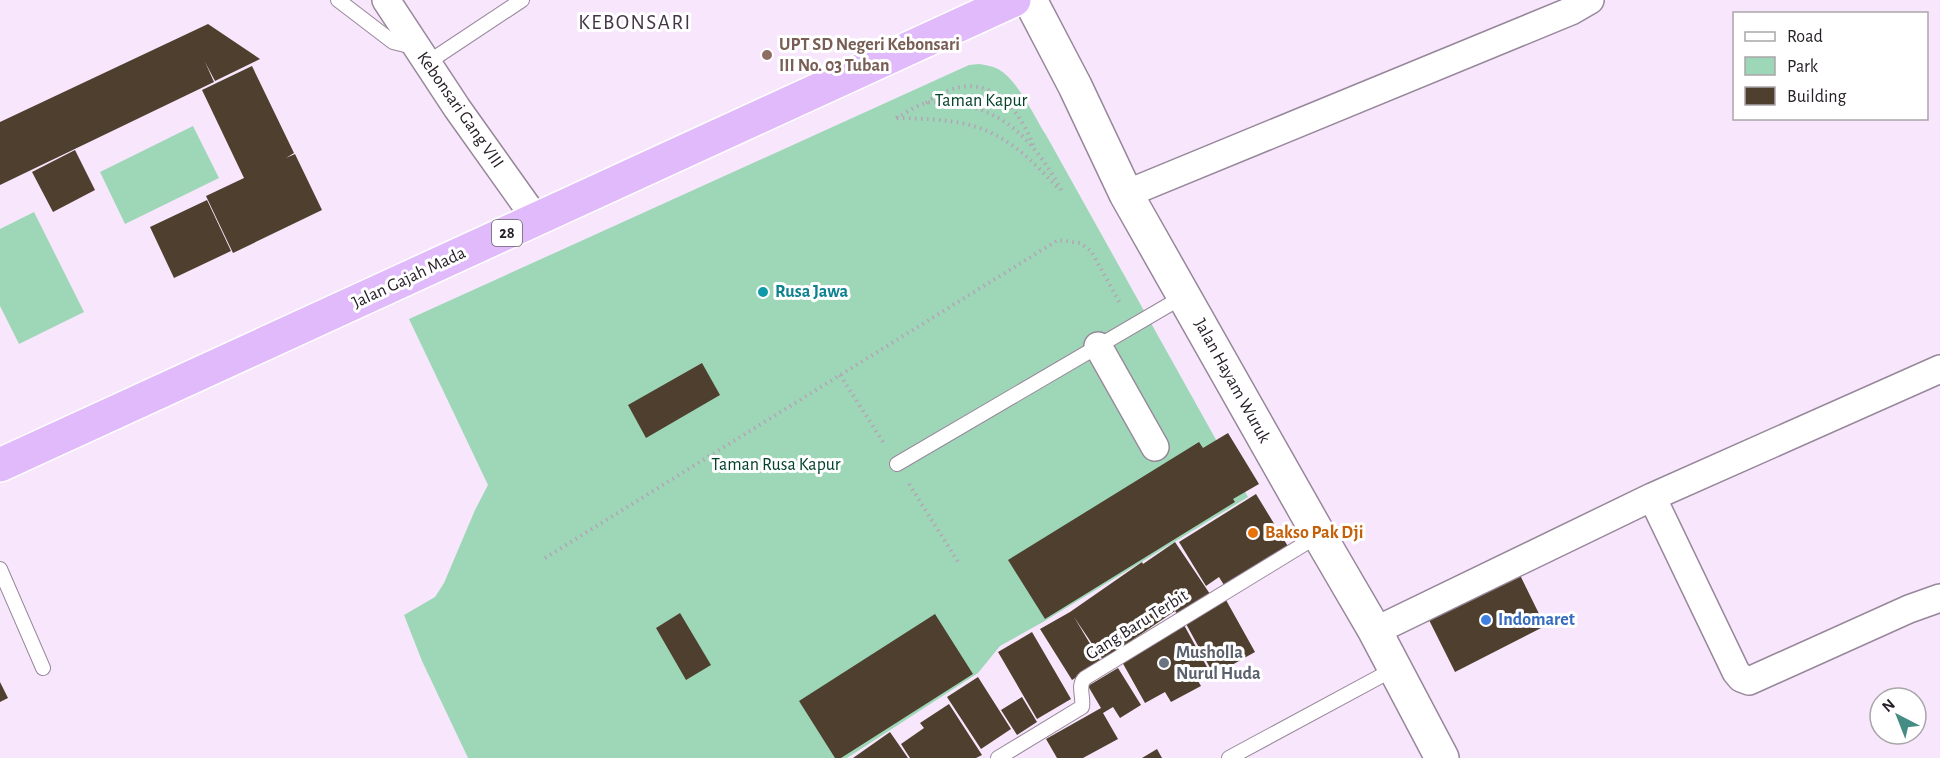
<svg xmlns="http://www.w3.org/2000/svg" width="1940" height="758" viewBox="0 0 1940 758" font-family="'Alegreya Sans',sans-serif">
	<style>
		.green { fill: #9ed7b8 }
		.building { fill: #4f3f2f }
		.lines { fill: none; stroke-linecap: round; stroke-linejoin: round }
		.lane-casing { stroke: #97879a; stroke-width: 16 }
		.street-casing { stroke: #97879a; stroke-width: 30 }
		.secondary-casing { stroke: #97879a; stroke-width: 36 }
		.highway-casing { stroke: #fff; stroke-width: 36 }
		.path { stroke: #b3a5b6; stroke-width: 4; stroke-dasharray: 1.5 4.5; stroke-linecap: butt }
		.lane { stroke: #fff; stroke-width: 14 }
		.street { stroke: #fff; stroke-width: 27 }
		.secondary { stroke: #fff; stroke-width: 33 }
		.highway { stroke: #e1bafb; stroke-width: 33 }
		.education-dot { fill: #8d6e63; stroke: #fff; stroke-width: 2 }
		.culture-dot { fill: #0f9aa8; stroke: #fff; stroke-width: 2 }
		.food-dot { fill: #e8710a; stroke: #fff; stroke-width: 2 }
		.shop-dot { fill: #3f7fe0; stroke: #fff; stroke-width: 2 }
		.worship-dot { fill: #6b7280; stroke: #fff; stroke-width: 2 }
		.labels { text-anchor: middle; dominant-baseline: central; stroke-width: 6; stroke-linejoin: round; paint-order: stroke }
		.shield { fill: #fff; stroke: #686368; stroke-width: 1.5 }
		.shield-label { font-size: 16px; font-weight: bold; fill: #272028 }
		.education-label { font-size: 18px; font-weight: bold; fill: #785e54; stroke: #fff; text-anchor: start }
		.park-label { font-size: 18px; fill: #03422a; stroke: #fff }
		.street-label { font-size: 18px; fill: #272028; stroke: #fff }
		.culture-label { font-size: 18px; font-weight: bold; fill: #0d838f; stroke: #fff; text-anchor: start }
		.food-label { font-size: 18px; font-weight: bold; fill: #c56008; stroke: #fff; text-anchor: start }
		.shop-label { font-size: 18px; font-weight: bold; fill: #366cbe; stroke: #fff; text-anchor: start }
		.worship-label { font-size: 18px; font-weight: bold; fill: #5b616d; stroke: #fff; text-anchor: start }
		.quarter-label { font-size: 21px; letter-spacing: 1.5px; fill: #433546; stroke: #fff }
	</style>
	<rect width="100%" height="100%" fill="#f8e7fc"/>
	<path class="green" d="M979,64C985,65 992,66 998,69C1018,80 1034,116 1046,135L1248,497L1043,622L1000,646L978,673L847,758H468L422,661L404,615L435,597L444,583L475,510L488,485L409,319L969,65Z
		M193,126L219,178L125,224L100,172Z
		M34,212L84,312L19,344L0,306V229Z"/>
	<path class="building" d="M208,24L260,59L215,81L205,62L214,82L0,185V122Z
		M252,66L294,153L286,158L295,154L322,210L233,253L206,196L244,178L202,90Z
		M75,150L95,190L53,212L32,172Z
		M207,200L231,251L174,278L150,227Z
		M702,363L720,395L646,438L628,405Z
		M1228,433L1259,484L1233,499L1235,502L1045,619L1008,560L1199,442L1203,448Z
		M1256,494L1289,548L1224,585L1219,577L1206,586L1179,542Z
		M1175,542L1210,594L1178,615L1175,611L1103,660L1074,617L1101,662L1072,680L1040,629L1070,612L1142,562L1143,564Z
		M1517,569L1545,626L1455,672L1426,614Z
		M1226,600L1255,652L1214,675L1185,622Z
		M680,613L711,665L686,680L656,628Z
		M935,614L973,674L841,758H835L799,701Z
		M1184,625L1207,667L1194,674L1201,686L1171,702L1165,692L1145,703L1121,660Z
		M1032,632L1071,699L1037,719L998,652Z
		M1118,668L1141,705L1120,718L1113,707L1103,713L1118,739L1083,758H1057L1046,739L1101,708L1088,686Z
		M978,677L1011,729L981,749L947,697Z
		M0,682L8,698L0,702Z
		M1022,697L1037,722L1017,735L1001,710Z
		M949,704L982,755L976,758H910L901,744L924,728L920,723Z
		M890,732L908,758H853Z
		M1157,749L1162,758H1142Z"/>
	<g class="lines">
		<defs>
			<path id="lane" d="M338,0L393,42L405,45L413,42
				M427,63L522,0
				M897,464L1184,296
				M0,569L43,668
				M998,758L1082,707C1084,697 1077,685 1085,678L1319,535
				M1229,758L1394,669"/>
			<path id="street" d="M386,0L457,108L536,219
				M1126,194L1571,11L1590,0
				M1098,346L1155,447
				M1652,497L1736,672L1741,678L1749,681L1909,609L1940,598
				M1375,631L1652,497L1940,369"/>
			<path id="secondary" d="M1030,0L1075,86L1126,194L1319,535L1375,631L1442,758"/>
			<path id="highway" d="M0,465L1014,0"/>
		</defs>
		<use href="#lane" class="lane-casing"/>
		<use href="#street" class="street-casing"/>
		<use href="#secondary" class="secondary-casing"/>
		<use href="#highway" class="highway-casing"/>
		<path class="path" d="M926,103C977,66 1014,95 1034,147
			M981,109L989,90
			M896,118C906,113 915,106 926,103C935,101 944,103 954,104C1007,109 1037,146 1062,191
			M897,118C932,119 970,119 1001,138C1022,150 1040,169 1057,187
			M840,375L885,445
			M909,484L960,565
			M545,558L1058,240L1080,243L1091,251L1121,305"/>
		<use href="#lane" class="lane"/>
		<use href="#street" class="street"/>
		<use href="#secondary" class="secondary"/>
		<use href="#highway" class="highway"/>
	</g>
	<circle class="education-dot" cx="767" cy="55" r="6"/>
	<circle class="culture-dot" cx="763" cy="292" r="6"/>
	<circle class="food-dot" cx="1253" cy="533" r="6"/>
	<circle class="shop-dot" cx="1486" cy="620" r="6"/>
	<circle class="worship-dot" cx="1164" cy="663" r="6"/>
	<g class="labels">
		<rect class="shield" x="492" y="220" width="30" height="26" rx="4.5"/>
		<g class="shield-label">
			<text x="507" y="233">28</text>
		</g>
		<g class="education-label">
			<text x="779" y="45">UPT SD Negeri Kebonsari<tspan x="779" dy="21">III No. 03 Tuban</tspan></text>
		</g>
		<g class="park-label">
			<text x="981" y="101">Taman Kapur</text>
			<text x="776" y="465">Taman Rusa Kapur</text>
		</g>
		<g class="street-label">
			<text transform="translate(460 110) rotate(55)">Kebonsari Gang VIII</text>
			<text transform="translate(409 278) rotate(-25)">Jalan Gajah Mada</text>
			<text transform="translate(1232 381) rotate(61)">Jalan Hayam Wuruk</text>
			<text transform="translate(1137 625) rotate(-32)">Gang Baru Terbit</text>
		</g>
		<g class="culture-label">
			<text x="775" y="292">Rusa Jawa</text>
		</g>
		<g class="food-label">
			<text x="1265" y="533">Bakso Pak Dji</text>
		</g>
		<g class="shop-label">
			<text x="1498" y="620">Indomaret</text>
		</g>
		<g class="worship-label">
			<text x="1176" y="653">Musholla<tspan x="1176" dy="21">Nurul Huda</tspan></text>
		</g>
		<g class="quarter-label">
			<text x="635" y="22">KEBONSARI</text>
		</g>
	</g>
	<rect x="1733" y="12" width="195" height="108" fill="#ffffff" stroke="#a9a6a9" stroke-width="1.5"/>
	<rect x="1745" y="32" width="30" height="9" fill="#ffffff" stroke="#a9a6a9" stroke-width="1.5"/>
	<text x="1787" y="42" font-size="18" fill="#272028">Road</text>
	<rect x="1745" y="57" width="30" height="18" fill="#9ed7b8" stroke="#a9a6a9" stroke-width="1.5"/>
	<text x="1787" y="72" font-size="18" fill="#272028">Park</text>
	<rect x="1745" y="87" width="30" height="18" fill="#4f3f2f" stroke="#a9a6a9" stroke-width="1.5"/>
	<text x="1787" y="102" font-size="18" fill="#272028">Building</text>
	<g transform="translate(1898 716) rotate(318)"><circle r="28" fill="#ffffff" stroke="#a9a6a9" stroke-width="1.5"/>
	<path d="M0-4.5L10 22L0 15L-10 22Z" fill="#458c85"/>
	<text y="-9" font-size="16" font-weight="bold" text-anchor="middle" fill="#272028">N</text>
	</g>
</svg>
